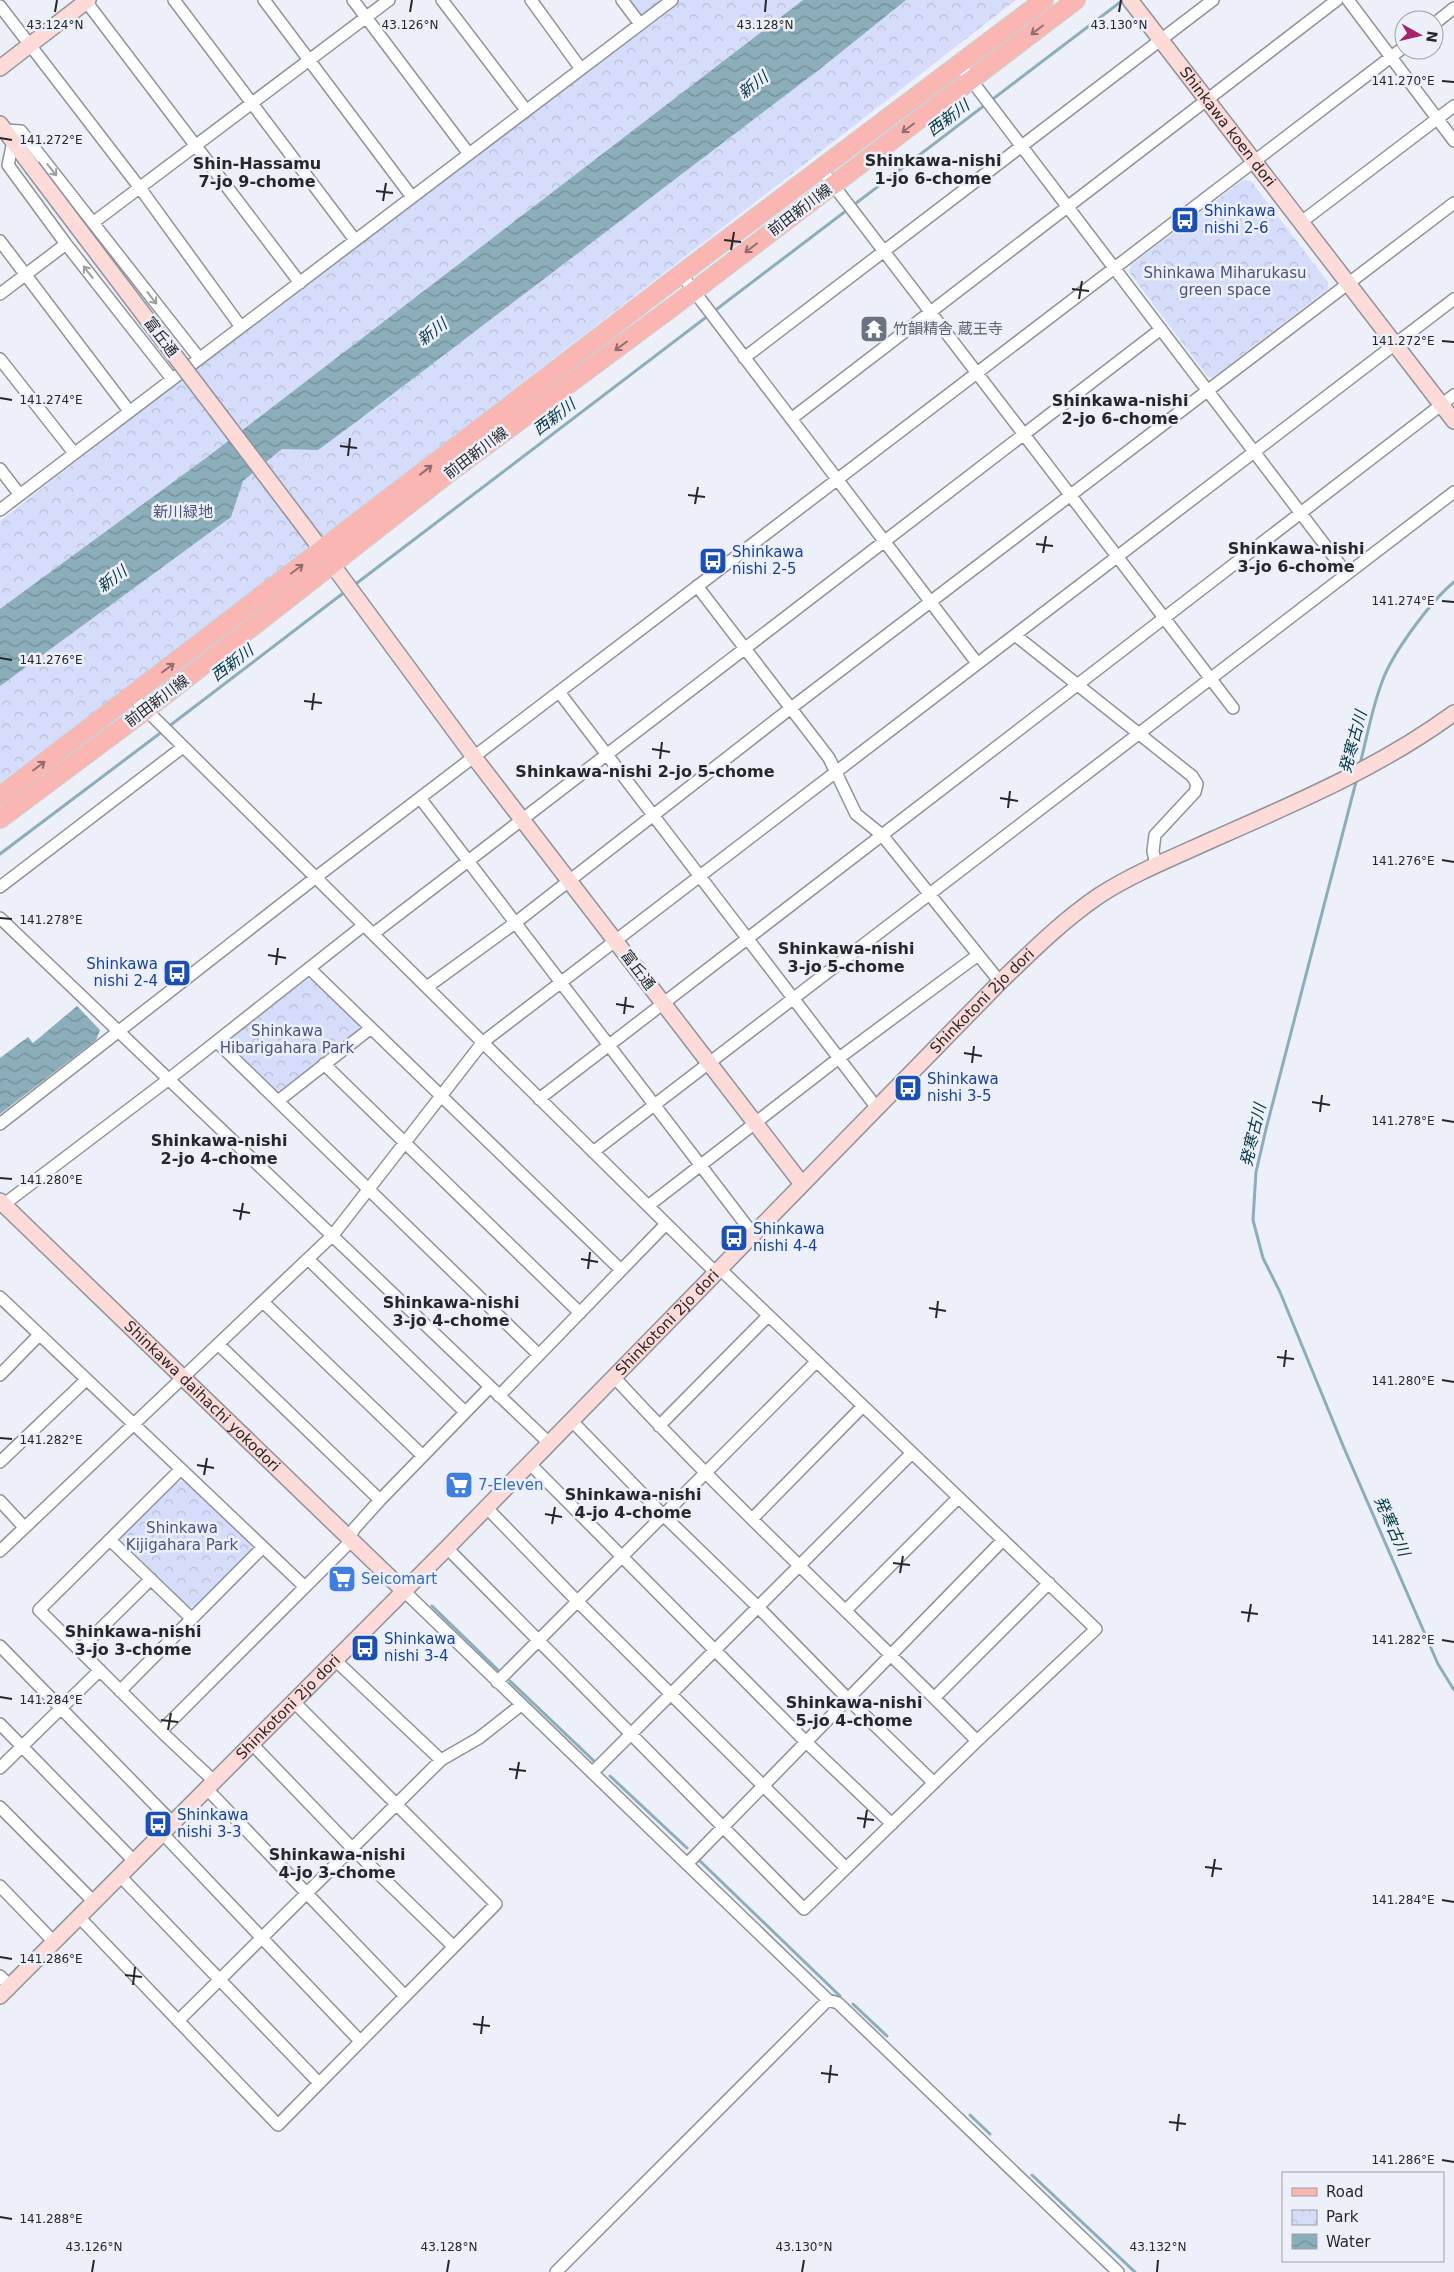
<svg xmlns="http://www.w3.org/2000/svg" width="1454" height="2272" viewBox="0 0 1454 2272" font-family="'DejaVu Sans','Noto Sans JP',sans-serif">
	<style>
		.park { fill: url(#park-crowns) }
		.water { fill: url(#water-waves) }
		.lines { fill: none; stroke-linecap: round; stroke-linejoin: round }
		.stream { stroke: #8baeba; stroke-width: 3 }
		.street-casing { stroke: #90929a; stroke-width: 14 }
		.secondary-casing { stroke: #90929a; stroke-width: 18 }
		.primary-casing { stroke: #cfcfd0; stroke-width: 20 }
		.street { stroke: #fff; stroke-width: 11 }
		.secondary { stroke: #fcdbd8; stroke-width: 15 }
		.primary { stroke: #f9b6b2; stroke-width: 18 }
		.secondary-bridge-casing { stroke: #90929a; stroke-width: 18; stroke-linecap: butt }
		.secondary-bridge { stroke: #fcdbd8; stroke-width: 15 }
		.oneway { stroke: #906e6e }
		.oneway2 { stroke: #9d9e9f }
		.ticks { fill: none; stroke: #26272a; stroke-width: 2 }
		.labels { text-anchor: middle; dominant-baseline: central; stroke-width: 5; stroke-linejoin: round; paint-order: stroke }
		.street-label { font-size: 15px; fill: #26272a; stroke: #eef0f9 }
		.transit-label { font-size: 15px; fill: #164399; stroke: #eef0f9; text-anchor: start }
		.park-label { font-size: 15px; fill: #4b537e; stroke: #eef0f9 }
		.worship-label { font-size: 15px; fill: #5b616d; stroke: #eef0f9; text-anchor: start }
		.shop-label { font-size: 15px; fill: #366cbe; stroke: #eef0f9; text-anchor: start }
		.water-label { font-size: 16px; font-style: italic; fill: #003846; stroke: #eef0f9 }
		.neighbourhood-label { font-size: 16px; font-weight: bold; fill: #26272a; stroke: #eef0f9 }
		.ticks-label { font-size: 12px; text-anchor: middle; fill: #26272a; stroke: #eef0f9; stroke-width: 5; stroke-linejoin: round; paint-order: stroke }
	</style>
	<defs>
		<pattern id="park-crowns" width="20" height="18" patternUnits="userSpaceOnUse" patternTransform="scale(1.25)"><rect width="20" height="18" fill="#d6ddfa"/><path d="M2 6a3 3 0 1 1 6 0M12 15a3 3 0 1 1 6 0" fill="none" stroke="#b8bed6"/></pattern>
		<pattern id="water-waves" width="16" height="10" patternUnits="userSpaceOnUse" patternTransform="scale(1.25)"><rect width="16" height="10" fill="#8baeba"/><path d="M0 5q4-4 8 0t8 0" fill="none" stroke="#718e97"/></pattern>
	</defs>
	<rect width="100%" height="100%" fill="#eef0f9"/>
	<path class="park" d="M629,0H663L644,15L640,14Z
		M680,0H1016L246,597L0,783V521L310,280Z
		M1243,180L1251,181L1328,282V289L1213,377H1208L1129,272L1131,265Z
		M307,979L312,980L359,1024V1029L280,1090H275L229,1045V1040Z
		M182,1481L197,1486L251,1546V1549L194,1607H189L121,1540L122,1536L164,1487Z"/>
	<path class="water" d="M803,0H906L820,69L352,425L318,450L282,449L243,481L231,517L0,686V609L210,455Z
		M77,1006L100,1030L96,1040L0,1114V1058L28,1037L33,1043Z"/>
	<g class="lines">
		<path class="stream" d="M353,586L1123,0
			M168,727L346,591
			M1360,764C1367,737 1372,708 1382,682C1392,653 1431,601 1454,582
			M1357,778L1266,1129L1256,1172L1253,1220L1263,1258L1280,1292L1344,1448L1438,1664L1454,1690
			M0,854L163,731
			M432,1606L499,1671
			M510,1681L594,1761
			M610,1776L687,1848
			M700,1861L840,1996
			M853,2004L887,2036
			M970,2115L990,2134
			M1032,2175L1135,2272"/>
		<defs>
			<path id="street" d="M85,0L300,283
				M174,0L355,240
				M264,0L412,197
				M353,0L469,154
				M442,0L526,110
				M531,0L581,69
				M622,0L640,24
				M1348,0L1454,141
				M0,6L140,188L241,327
				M1434,24L1454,8
				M959,64L1347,574
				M5,130L21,131L199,358
				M13,142L8,165L66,244L172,379
				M821,169L1233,708
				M94,222L389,0
				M1300,223L1454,106
				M0,241L129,411
				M681,274L977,663
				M0,294L66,244
				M744,358L1213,0
				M0,359L74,453
				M791,419L1337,0
				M0,469L20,495
				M0,510L672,0
				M697,586L829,758L856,814L882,835L1000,982
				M1015,635L1192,776L1197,784L1195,792L1155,835L1153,851L1156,865
				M559,692L877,1108
				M132,696L715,1272
				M420,798L753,1234
				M0,887L183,747
				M0,918L549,1443
				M373,934L1161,329
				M310,969L621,1270
				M427,987L515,923L791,708L1454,203
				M217,1042L539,1355
				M324,1064L580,1313
				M539,1099L1454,395
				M278,1101L371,1028
				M0,1124L315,878L1404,47
				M593,1152L1454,492
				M3,1205L169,1079L364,925
				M648,1206L839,1058L978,955
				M308,1259L465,1412
				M0,1297L305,1587
				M263,1302L423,1456
				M218,1344L380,1500
				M0,1375L39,1335
				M614,1377C730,1503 857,1619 977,1741
				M499,1396L666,1224
				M571,1420L663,1515L759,1608L848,1699L934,1783
				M659,1426L768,1316
				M0,1462L86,1380
				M529,1463L806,1742L892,1824
				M180,1470L39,1610L166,1736L214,1781
				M0,1501L24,1527
				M486,1507L577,1601L846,1868
				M752,1519L863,1406
				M110,1540L192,1619
				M447,1548L804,1909L977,1741L1096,1629L719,1268
				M0,1551L333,1235L483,1042L1454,299
				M404,1591L828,2000L838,2003L1118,2272
				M846,1610L958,1498
				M0,1646L173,1823
				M79,1650L151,1579
				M335,1660L441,1760
				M497,1682L816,1362
				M120,1691L262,1548
				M934,1698L1049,1583
				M0,1724L134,1861
				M161,1731L346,1546L354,1529L380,1500L490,1387
				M252,1744L352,1848L453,1946
				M0,1768L100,1670
				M593,1772L912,1453
				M207,1789L405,1996
				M0,1807L94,1902
				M162,1833L360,2041
				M688,1863L1003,1540
				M120,1876L319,2083
				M0,1886L54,1942
				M79,1917L278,2125L496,1904L294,1702
				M0,1976L10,1986
				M178,2021L441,1760L479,1738L521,1705
				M556,2272L828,2000"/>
			<g id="secondary">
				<path id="s1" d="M1130,0L1454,421"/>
				<path d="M0,68L88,0"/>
				<path d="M0,124L32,167"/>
				<path d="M306,529L474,757L802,1184"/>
				<path id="s2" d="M0,1201L404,1591"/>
				<path id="s3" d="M0,1996L447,1548L1000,982C1032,951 1063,920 1100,895C1136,872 1177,856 1216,838C1298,802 1382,766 1454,713"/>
			</g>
			<path id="primary" d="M0,796L681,274L1044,0
				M0,819L146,710L445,476L694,291L1076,0"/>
		</defs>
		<use href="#street" class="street-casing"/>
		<use href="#secondary" class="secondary-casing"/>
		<use href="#primary" class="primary-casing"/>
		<use href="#street" class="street"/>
		<use href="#secondary" class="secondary"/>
		<use href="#primary" class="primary"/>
		<defs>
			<path id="secondary-bridge" d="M32,167L306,529"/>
		</defs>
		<use href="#secondary-bridge" class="secondary-bridge-casing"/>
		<use href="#secondary-bridge" class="secondary-bridge"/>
	</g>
	<defs><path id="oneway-shaft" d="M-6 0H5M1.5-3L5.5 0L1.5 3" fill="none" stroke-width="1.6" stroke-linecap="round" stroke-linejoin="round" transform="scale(1.25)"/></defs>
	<g class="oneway">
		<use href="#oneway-shaft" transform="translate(1037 30) rotate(143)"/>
		<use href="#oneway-shaft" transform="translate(908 128) rotate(143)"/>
		<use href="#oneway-shaft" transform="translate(751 248) rotate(143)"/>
		<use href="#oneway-shaft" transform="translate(621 346) rotate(143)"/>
		<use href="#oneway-shaft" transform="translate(426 470) rotate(-38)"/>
		<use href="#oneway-shaft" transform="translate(297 569) rotate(-37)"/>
		<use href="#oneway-shaft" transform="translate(168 668) rotate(-37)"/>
		<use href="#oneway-shaft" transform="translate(39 766) rotate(-37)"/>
	</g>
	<g class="oneway2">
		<use href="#oneway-shaft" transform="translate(52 170) rotate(51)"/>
		<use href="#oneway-shaft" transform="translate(88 272) rotate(-128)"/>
		<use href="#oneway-shaft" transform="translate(152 298) rotate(52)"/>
	</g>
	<path class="ticks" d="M55,12L57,0M410,12L412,0M765,12L766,0M1119,12L1121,0M1442,81L1454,82M0,138L12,140M376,191L393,193M383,201L386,183M724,240L741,242M731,250L734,232M1072,289L1089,291M1079,299L1082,281M1442,341L1454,342M0,398L12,400M340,446L357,448M348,456L350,438M688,495L705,497M695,504L698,487M1036,544L1053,546M1043,553L1046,536M1442,601L1454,602M0,658L12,660M304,701L322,703M312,710L314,693M652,749L670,752M660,759L662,742M1000,798L1018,801M1008,808L1010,791M1442,860L1454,862M0,918L12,919M268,955L286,958M276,965L278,948M616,1004L634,1007M624,1014L626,997M964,1053L982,1056M972,1063L974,1046M1312,1102L1330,1105M1320,1112L1322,1095M1442,1120L1454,1122M0,1178L12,1179M233,1210L250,1213M240,1220L243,1203M581,1259L598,1262M588,1269L590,1252M929,1308L946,1311M936,1318L938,1301M1277,1357L1294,1359M1284,1367L1286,1350M1442,1380L1454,1382M0,1438L12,1439M197,1465L214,1468M204,1475L207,1458M545,1514L562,1517M552,1524L555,1507M893,1563L910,1565M900,1573L903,1556M1241,1612L1258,1614M1248,1622L1251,1604M1442,1640L1454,1642M0,1697L12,1699M161,1720L178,1722M168,1730L171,1713M509,1769L526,1771M516,1779L519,1762M857,1818L874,1820M864,1828L867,1810M1205,1867L1222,1869M1212,1877L1215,1859M1442,1900L1454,1902M0,1957L12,1959M125,1975L142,1977M133,1985L135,1967M473,2024L490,2026M481,2034L483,2016M821,2073L838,2075M829,2083L831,2065M1169,2122L1186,2124M1177,2131L1179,2114M1442,2160L1454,2162M0,2217L12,2219M92,2272L94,2260M447,2272L449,2260M802,2272L804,2260M1157,2272L1158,2260"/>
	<defs>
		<symbol id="bus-square" viewBox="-11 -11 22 22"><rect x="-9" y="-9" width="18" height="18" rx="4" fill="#1a4fb4" stroke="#eef0f9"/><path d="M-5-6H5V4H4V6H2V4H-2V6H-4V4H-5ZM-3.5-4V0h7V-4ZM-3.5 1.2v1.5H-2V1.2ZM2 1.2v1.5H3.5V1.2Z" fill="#fff"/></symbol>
		<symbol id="temple-square" viewBox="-11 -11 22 22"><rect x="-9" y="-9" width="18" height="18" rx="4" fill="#6b7280" stroke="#eef0f9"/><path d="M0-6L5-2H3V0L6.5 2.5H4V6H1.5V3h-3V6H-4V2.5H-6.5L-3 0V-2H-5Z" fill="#fff"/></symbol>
		<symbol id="supermarket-square" viewBox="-11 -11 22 22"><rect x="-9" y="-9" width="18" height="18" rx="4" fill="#3f7fe0" stroke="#eef0f9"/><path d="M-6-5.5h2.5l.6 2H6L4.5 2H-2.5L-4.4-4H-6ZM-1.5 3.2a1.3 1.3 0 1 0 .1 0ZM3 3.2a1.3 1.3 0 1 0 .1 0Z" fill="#fff"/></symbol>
	</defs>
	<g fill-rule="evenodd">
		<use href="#bus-square" x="1169" y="204" width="32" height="32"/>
		<use href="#temple-square" x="858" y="313" width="32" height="32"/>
		<use href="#bus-square" x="697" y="545" width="32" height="32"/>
		<use href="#bus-square" x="161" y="957" width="32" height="32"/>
		<use href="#bus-square" x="892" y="1072" width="32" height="32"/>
		<use href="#bus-square" x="718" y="1222" width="32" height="32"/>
		<use href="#supermarket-square" x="443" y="1469" width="32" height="32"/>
		<use href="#supermarket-square" x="326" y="1563" width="32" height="32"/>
		<use href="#bus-square" x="349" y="1632" width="32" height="32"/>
		<use href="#bus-square" x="142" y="1808" width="32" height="32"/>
	</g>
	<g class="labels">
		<g class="street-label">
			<text stroke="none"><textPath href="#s1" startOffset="160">Shinkawa koen dori</textPath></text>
			<text transform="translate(800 210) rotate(-37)">前田新川線</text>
			<text transform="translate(161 337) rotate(53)">富丘通</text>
			<text transform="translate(476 453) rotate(-37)">前田新川線</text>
			<text transform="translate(157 701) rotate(-37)">前田新川線</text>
			<text transform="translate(638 970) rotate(53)">富丘通</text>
			<text stroke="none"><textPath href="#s3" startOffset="1398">Shinkotoni 2jo dori</textPath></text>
			<text stroke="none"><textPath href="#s3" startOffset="948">Shinkotoni 2jo dori</textPath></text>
			<text stroke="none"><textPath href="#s2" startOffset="281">Shinkawa daihachi yokodori</textPath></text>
			<text stroke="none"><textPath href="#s3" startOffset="408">Shinkotoni 2jo dori</textPath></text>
		</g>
		<g class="transit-label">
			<text x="1204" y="211">Shinkawa<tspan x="1204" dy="17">nishi 2-6</tspan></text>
			<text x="732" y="552">Shinkawa<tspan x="732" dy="17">nishi 2-5</tspan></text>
			<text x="158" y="964" text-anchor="end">Shinkawa<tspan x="158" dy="17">nishi 2-4</tspan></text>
			<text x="927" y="1079">Shinkawa<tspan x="927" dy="17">nishi 3-5</tspan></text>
			<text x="753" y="1229">Shinkawa<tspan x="753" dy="17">nishi 4-4</tspan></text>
			<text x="384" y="1639">Shinkawa<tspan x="384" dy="17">nishi 3-4</tspan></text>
			<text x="177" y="1815">Shinkawa<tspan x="177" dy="17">nishi 3-3</tspan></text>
		</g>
		<g class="park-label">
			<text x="1225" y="273">Shinkawa Miharukasu<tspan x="1225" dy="17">green space</tspan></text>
			<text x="183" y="512">新川緑地</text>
			<text x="287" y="1031">Shinkawa<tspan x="287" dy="17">Hibarigahara Park</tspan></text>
			<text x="182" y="1528">Shinkawa<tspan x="182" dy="17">Kijigahara Park</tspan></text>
		</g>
		<g class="worship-label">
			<text x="893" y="329">竹韻精舎 蔵王寺</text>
		</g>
		<g class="shop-label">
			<text x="478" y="1485">7-Eleven</text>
			<text x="361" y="1579">Seicomart</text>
		</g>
		<g class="water-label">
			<text transform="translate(753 85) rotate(-38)">新川</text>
			<text transform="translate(948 118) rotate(-37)">西新川</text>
			<text transform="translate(432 332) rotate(-38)">新川</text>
			<text transform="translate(554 417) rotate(-37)">西新川</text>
			<text transform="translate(112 579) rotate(-37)">新川</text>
			<text transform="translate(232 663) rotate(-37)">西新川</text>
			<text transform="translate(1353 742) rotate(-75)">発寒古川</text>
			<text transform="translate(1253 1135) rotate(-77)">発寒古川</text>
			<text transform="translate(1392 1526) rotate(66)">発寒古川</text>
		</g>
		<g class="neighbourhood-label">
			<text x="933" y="160">Shinkawa-nishi<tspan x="933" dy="18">1-jo 6-chome</tspan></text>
			<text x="257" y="163">Shin-Hassamu<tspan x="257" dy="18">7-jo 9-chome</tspan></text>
			<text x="1120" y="400">Shinkawa-nishi<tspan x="1120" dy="18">2-jo 6-chome</tspan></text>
			<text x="1296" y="548">Shinkawa-nishi<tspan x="1296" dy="18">3-jo 6-chome</tspan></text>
			<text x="645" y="771">Shinkawa-nishi 2-jo 5-chome</text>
			<text x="846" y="948">Shinkawa-nishi<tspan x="846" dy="18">3-jo 5-chome</tspan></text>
			<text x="219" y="1140">Shinkawa-nishi<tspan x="219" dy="18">2-jo 4-chome</tspan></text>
			<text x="451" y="1302">Shinkawa-nishi<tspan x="451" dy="18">3-jo 4-chome</tspan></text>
			<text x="633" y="1494">Shinkawa-nishi<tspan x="633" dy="18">4-jo 4-chome</tspan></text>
			<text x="133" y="1631">Shinkawa-nishi<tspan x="133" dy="18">3-jo 3-chome</tspan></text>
			<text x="854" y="1702">Shinkawa-nishi<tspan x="854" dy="18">5-jo 4-chome</tspan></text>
			<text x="337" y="1854">Shinkawa-nishi<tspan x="337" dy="18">4-jo 3-chome</tspan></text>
		</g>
	</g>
	<g class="ticks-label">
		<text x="55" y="29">43.124°N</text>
		<text x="410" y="29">43.126°N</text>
		<text x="765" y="29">43.128°N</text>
		<text x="1119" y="29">43.130°N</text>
		<text x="1403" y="85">141.270°E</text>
		<text x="51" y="144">141.272°E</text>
		<text x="1403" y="345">141.272°E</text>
		<text x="51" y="404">141.274°E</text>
		<text x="1403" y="605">141.274°E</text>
		<text x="51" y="664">141.276°E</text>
		<text x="1403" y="865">141.276°E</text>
		<text x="51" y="924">141.278°E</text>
		<text x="1403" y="1125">141.278°E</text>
		<text x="51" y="1184">141.280°E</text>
		<text x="1403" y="1385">141.280°E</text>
		<text x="51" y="1444">141.282°E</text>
		<text x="1403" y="1644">141.282°E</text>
		<text x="51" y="1704">141.284°E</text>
		<text x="1403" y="1904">141.284°E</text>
		<text x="51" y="1963">141.286°E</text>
		<text x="1403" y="2164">141.286°E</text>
		<text x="51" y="2223">141.288°E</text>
		<text x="94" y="2251">43.126°N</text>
		<text x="449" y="2251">43.128°N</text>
		<text x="804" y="2251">43.130°N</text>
		<text x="1158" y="2251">43.132°N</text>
	</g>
	<rect x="1282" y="2172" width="162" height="90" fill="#eef0f9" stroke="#9ea0a6"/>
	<rect x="1292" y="2188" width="25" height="8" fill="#f9b6b2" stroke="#9ea0a6"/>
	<text x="1326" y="2197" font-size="15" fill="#26272a">Road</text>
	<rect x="1292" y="2210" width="25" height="15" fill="url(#park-crowns)" stroke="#9ea0a6"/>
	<text x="1326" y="2222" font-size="15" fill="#26272a">Park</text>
	<rect x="1292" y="2234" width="25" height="15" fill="url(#water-waves)" stroke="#9ea0a6"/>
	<text x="1326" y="2247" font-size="15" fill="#26272a">Water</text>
	<g transform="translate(1419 35) rotate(98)"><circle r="24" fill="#eef0f9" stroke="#9ea0a6"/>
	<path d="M0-4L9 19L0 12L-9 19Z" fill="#a8226a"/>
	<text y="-8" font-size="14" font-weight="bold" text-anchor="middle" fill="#26272a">N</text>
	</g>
</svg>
